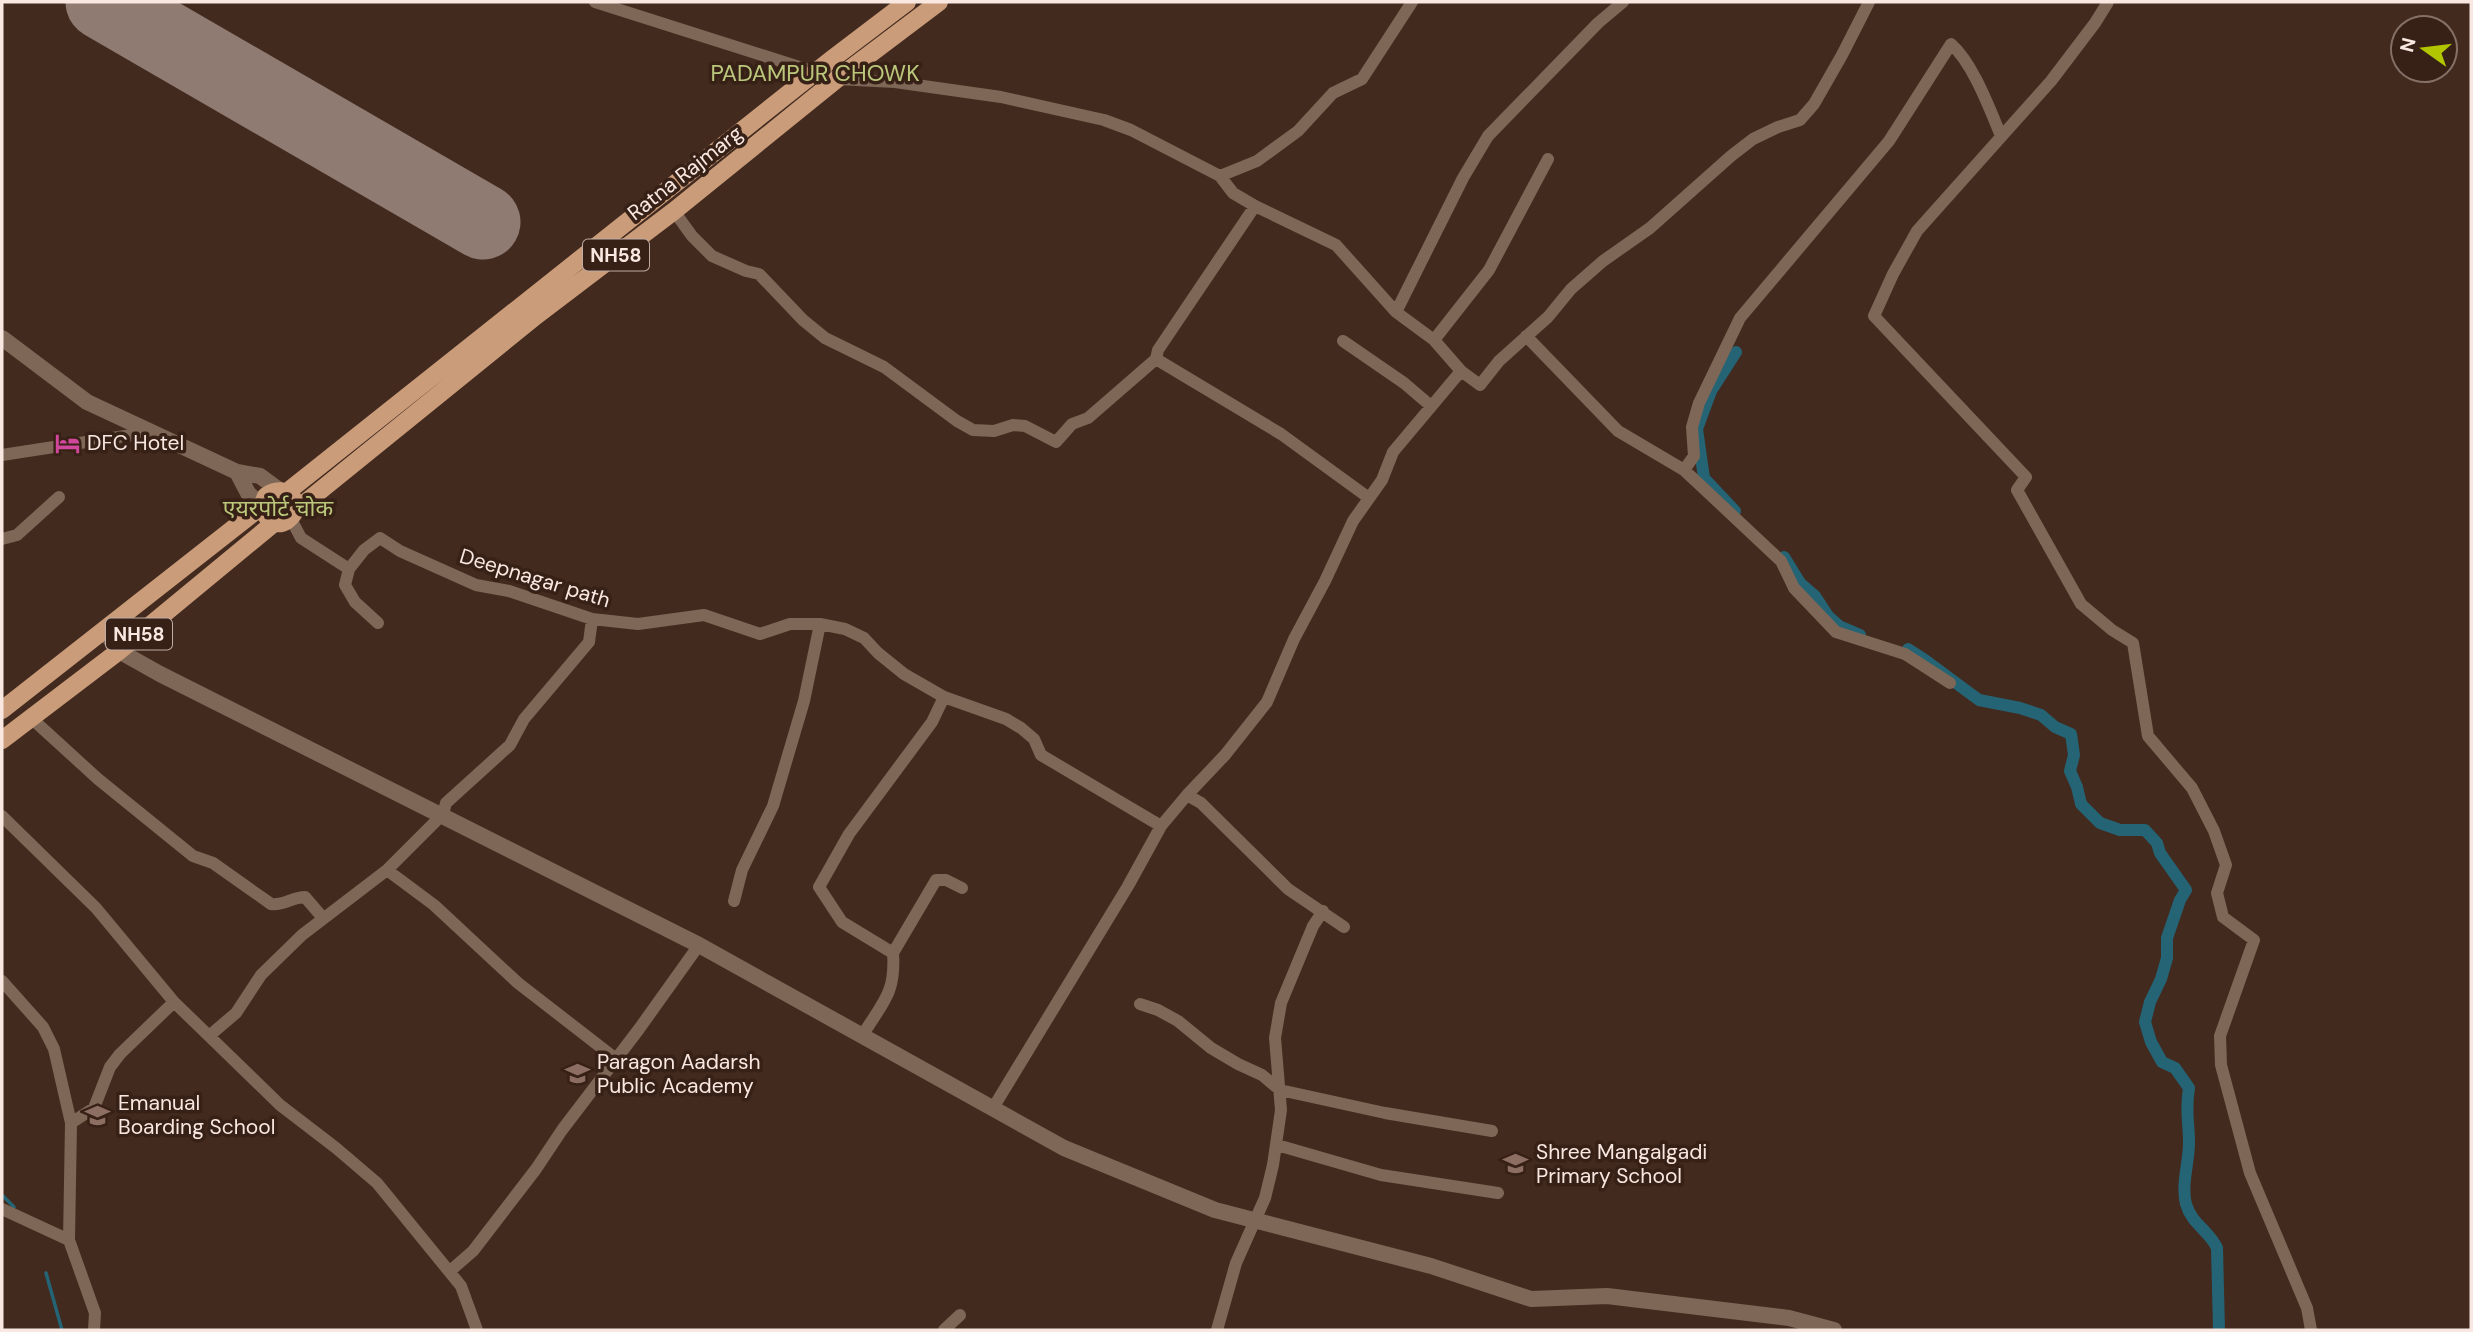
<svg xmlns="http://www.w3.org/2000/svg" width="2473" height="1332" viewBox="0 0 2473 1332" font-family="'DM Sans','Noto Sans Devanagari',sans-serif">
	<style>
		.lines { fill: none; stroke-linecap: round; stroke-linejoin: round }
		.stream { stroke: #246475; stroke-width: 3.5 }
		.canal { stroke: #246475; stroke-width: 12 }
		.runway { stroke: #907b72; stroke-width: 75 }
		.minor { stroke: #7e6756; stroke-width: 12 }
		.tertiary { stroke: #7e6756; stroke-width: 16 }
		.primary { stroke: #ca9c79; stroke-width: 18 }
		.labels { text-anchor: middle; dominant-baseline: central; stroke-width: 7; stroke-linejoin: round; paint-order: stroke }
		.shield { fill: #372015; stroke: #bfaca4; stroke-width: 2 }
		.shield-label { font-size: 19px; font-weight: bold; fill: #f9e8e1 }
		.street-label { font-size: 21px; fill: #f9e8e1; stroke: #372015 }
		.poi-label { font-size: 21px; fill: #f9e8e1; stroke: #372015; text-anchor: start }
		.neighbourhood-label { font-size: 23px; fill: #bbc87c; stroke: #372015 }
	</style>
	<rect width="100%" height="100%" fill="#422a1f"/>
	<g class="lines">
		<path class="stream" d="M2,1195L14,1207
			M46,1273L62,1330"/>
		<path class="canal" d="M1735,511L1704,478L1697,429L1711,391L1736,352
			M1784,557L1800,583L1815,596L1828,616L1839,626L1860,635
			M1908,649L1925,660L1979,700L2020,708L2041,715L2055,727L2071,734L2074,755L2070,771L2077,787L2081,804L2100,823L2120,830H2145L2157,843L2160,853L2186,890L2180,900L2167,938V958L2161,979L2150,1002L2145,1022L2151,1042L2162,1062L2175,1068L2189,1088C2185,1111 2189,1121 2189,1143C2189,1162 2181,1185 2186,1204C2192,1225 2209,1230 2217,1248L2219,1330"/>
		<path class="runway" d="M103,2L483,222"/>
		<path class="minor" d="M595,2L837,79L895,82L1001,97L1104,120L1131,130L1220,176L1233,193L1255,206L1336,245L1396,312L1434,340L1461,371L1393,452L1382,480L1353,521L1325,581L1294,639L1267,702L1225,755L1187,795L1161,826L1128,886L993,1108
			M2108,2L2095,23L2051,81L1917,231L1893,274L1874,316L2026,477L2017,490L2081,604L2112,630L2133,643L2148,736L2192,788L2214,831L2226,865L2217,893L2223,917L2254,940L2220,1036L2221,1065L2250,1173L2307,1308L2311,1330
			M1220,176L1257,161L1298,131L1333,93L1362,79L1412,2
			M674,211L692,236L712,256L746,271L759,274L803,320L825,338L884,367L957,421L973,430L994,431L1013,425L1025,426L1056,442L1072,424L1088,418L1156,359L1281,434L1369,498
			M1396,312L1463,178L1488,136L1598,23L1623,2
			M1526,336L1618,431L1684,470L1781,561L1794,588L1836,632L1905,654L1950,683
			M1434,340L1489,270L1548,159
			M1343,341L1404,383L1431,406
			M1156,359L1158,350L1255,206
			M1461,371L1480,385L1499,361L1548,317L1571,289L1603,261L1650,228L1731,156L1753,139L1778,127L1800,120L1814,104L1842,55L1869,2
			M2,455L151,432
			M1684,470L1694,456L1692,427L1699,403L1740,318L1889,141L1951,44C1973,63 1990,110 2001,136
			M291,519L301,538L349,569L364,550L380,538L400,551L476,585L509,591L592,619L638,624L704,615L760,634L790,624H820L845,629L864,638L878,653L904,674L944,697L1006,719L1021,728L1034,739L1041,755L1161,826
			M2,539L17,535L59,497
			M349,569L345,585L355,602L378,623
			M30,717L98,779L193,856L213,863L271,904C283,906 293,897 305,897L323,918
			M1187,795L1201,803L1288,889L1344,927
			M2,816L96,908L174,1002L209,1036L280,1105L336,1148L377,1183L461,1286L477,1330
			M387,870L434,905L518,983L616,1059
			M734,901L742,870L773,806L804,701L820,624
			M893,953L936,880H946L962,888
			M2,981L43,1027L54,1049L71,1123L69,1240L95,1313L94,1330
			M1140,1004L1158,1010L1178,1021L1211,1048L1238,1064L1262,1075L1280,1090L1385,1113L1492,1131
			M209,1036L236,1013L261,975L302,935L387,870L443,814L446,803L510,745L524,719L589,642L592,619
			M862,1036C882,1003 896,994 893,953L842,922L819,887L849,834L932,722L944,697
			M71,1123L94,1108L110,1067L120,1054L174,1002
			M1277,1145L1381,1175L1498,1193
			M2,1209L69,1240
			M450,1271L473,1251L536,1169L562,1130L639,1029L699,945
			M944,1330L960,1315
			M1217,1330L1236,1263L1265,1198L1273,1165L1281,1110L1275,1038L1281,1003L1313,926L1323,911"/>
		<path class="tertiary" d="M2,338L87,402L237,472L260,476L279,490
			M237,472L248,493L262,506
			M104,630L119,651L160,674L699,945L1064,1148L1215,1210L1431,1266L1531,1299L1607,1296L1789,1318L1834,1330"/>
		<path class="primary" d="M287,492L832,59L907,2
			M262,506C268,526 284,530 295,511L537,315L674,211L837,79L939,2
			M2,710L262,506L266,496C276,489 287,489 294,500
			M2,740L119,651L274,523"/>
	</g>
	<defs>
		<symbol id="hotel-bare" viewBox="-9 -9 18 18"><path d="M-6-4.5h1.5V1H6V5H4.5V3h-9V5H-6ZM-4 0a1.8 1.8 0 1 1 3.6 0ZM.5 0V-2.5h3Q6-2.5 6 0Z" fill="#d1479c" stroke="#372015" stroke-width="2.5" paint-order="stroke"/></symbol>
		<symbol id="school-bare" viewBox="-9 -9 18 18"><path d="M0-5L7-2L0 1L-7-2ZM-4 1L0 2.5L4 1V4Q0 6-4 4Z" fill="#8d6e63" stroke="#372015" stroke-width="2.5" paint-order="stroke"/></symbol>
	</defs>
	<g fill-rule="evenodd">
		<use href="#hotel-bare" x="50" y="426" width="35" height="35"/>
		<use href="#school-bare" x="560" y="1056" width="35" height="35"/>
		<use href="#school-bare" x="80" y="1098" width="35" height="35"/>
		<use href="#school-bare" x="1498" y="1146" width="35" height="35"/>
	</g>
	<g class="labels">
		<g class="shield">
			<rect x="583" y="239.5" width="66" height="31" rx="5"/>
			<rect x="106" y="618.5" width="66" height="31" rx="5"/>
		</g>
		<g class="shield-label">
			<text x="616" y="255">NH58</text>
			<text x="139" y="634">NH58</text>
		</g>
		<g class="street-label">
			<text transform="translate(685 173) rotate(-38)">Ratna Rajmarg</text>
			<text transform="translate(535 578) rotate(17)">Deepnagar path</text>
		</g>
		<g class="poi-label">
			<text x="87" y="443">DFC Hotel</text>
			<text x="597" y="1062">Paragon Aadarsh<tspan x="597" dy="24">Public Academy</tspan></text>
			<text x="118" y="1103">Emanual<tspan x="118" dy="24">Boarding School</tspan></text>
			<text x="1536" y="1152">Shree Mangalgadi<tspan x="1536" dy="24">Primary School</tspan></text>
		</g>
		<g class="neighbourhood-label">
			<text x="815" y="73">PADAMPUR CHOWK</text>
			<text x="278" y="508">एयरपोर्ट चोक</text>
		</g>
	</g>
	<rect width="2473" height="1332" fill="none" stroke="#f9e8e1" stroke-width="7"/>
	<g transform="translate(2424 49) rotate(284)"><circle r="33" fill="#372015" stroke="#857067" stroke-width="2"/>
	<path d="M0-5L12 26L0 18L-12 26Z" fill="#b1c500"/>
	<text y="-10" font-size="19" font-weight="bold" text-anchor="middle" fill="#f9e8e1">N</text>
	</g>
</svg>
